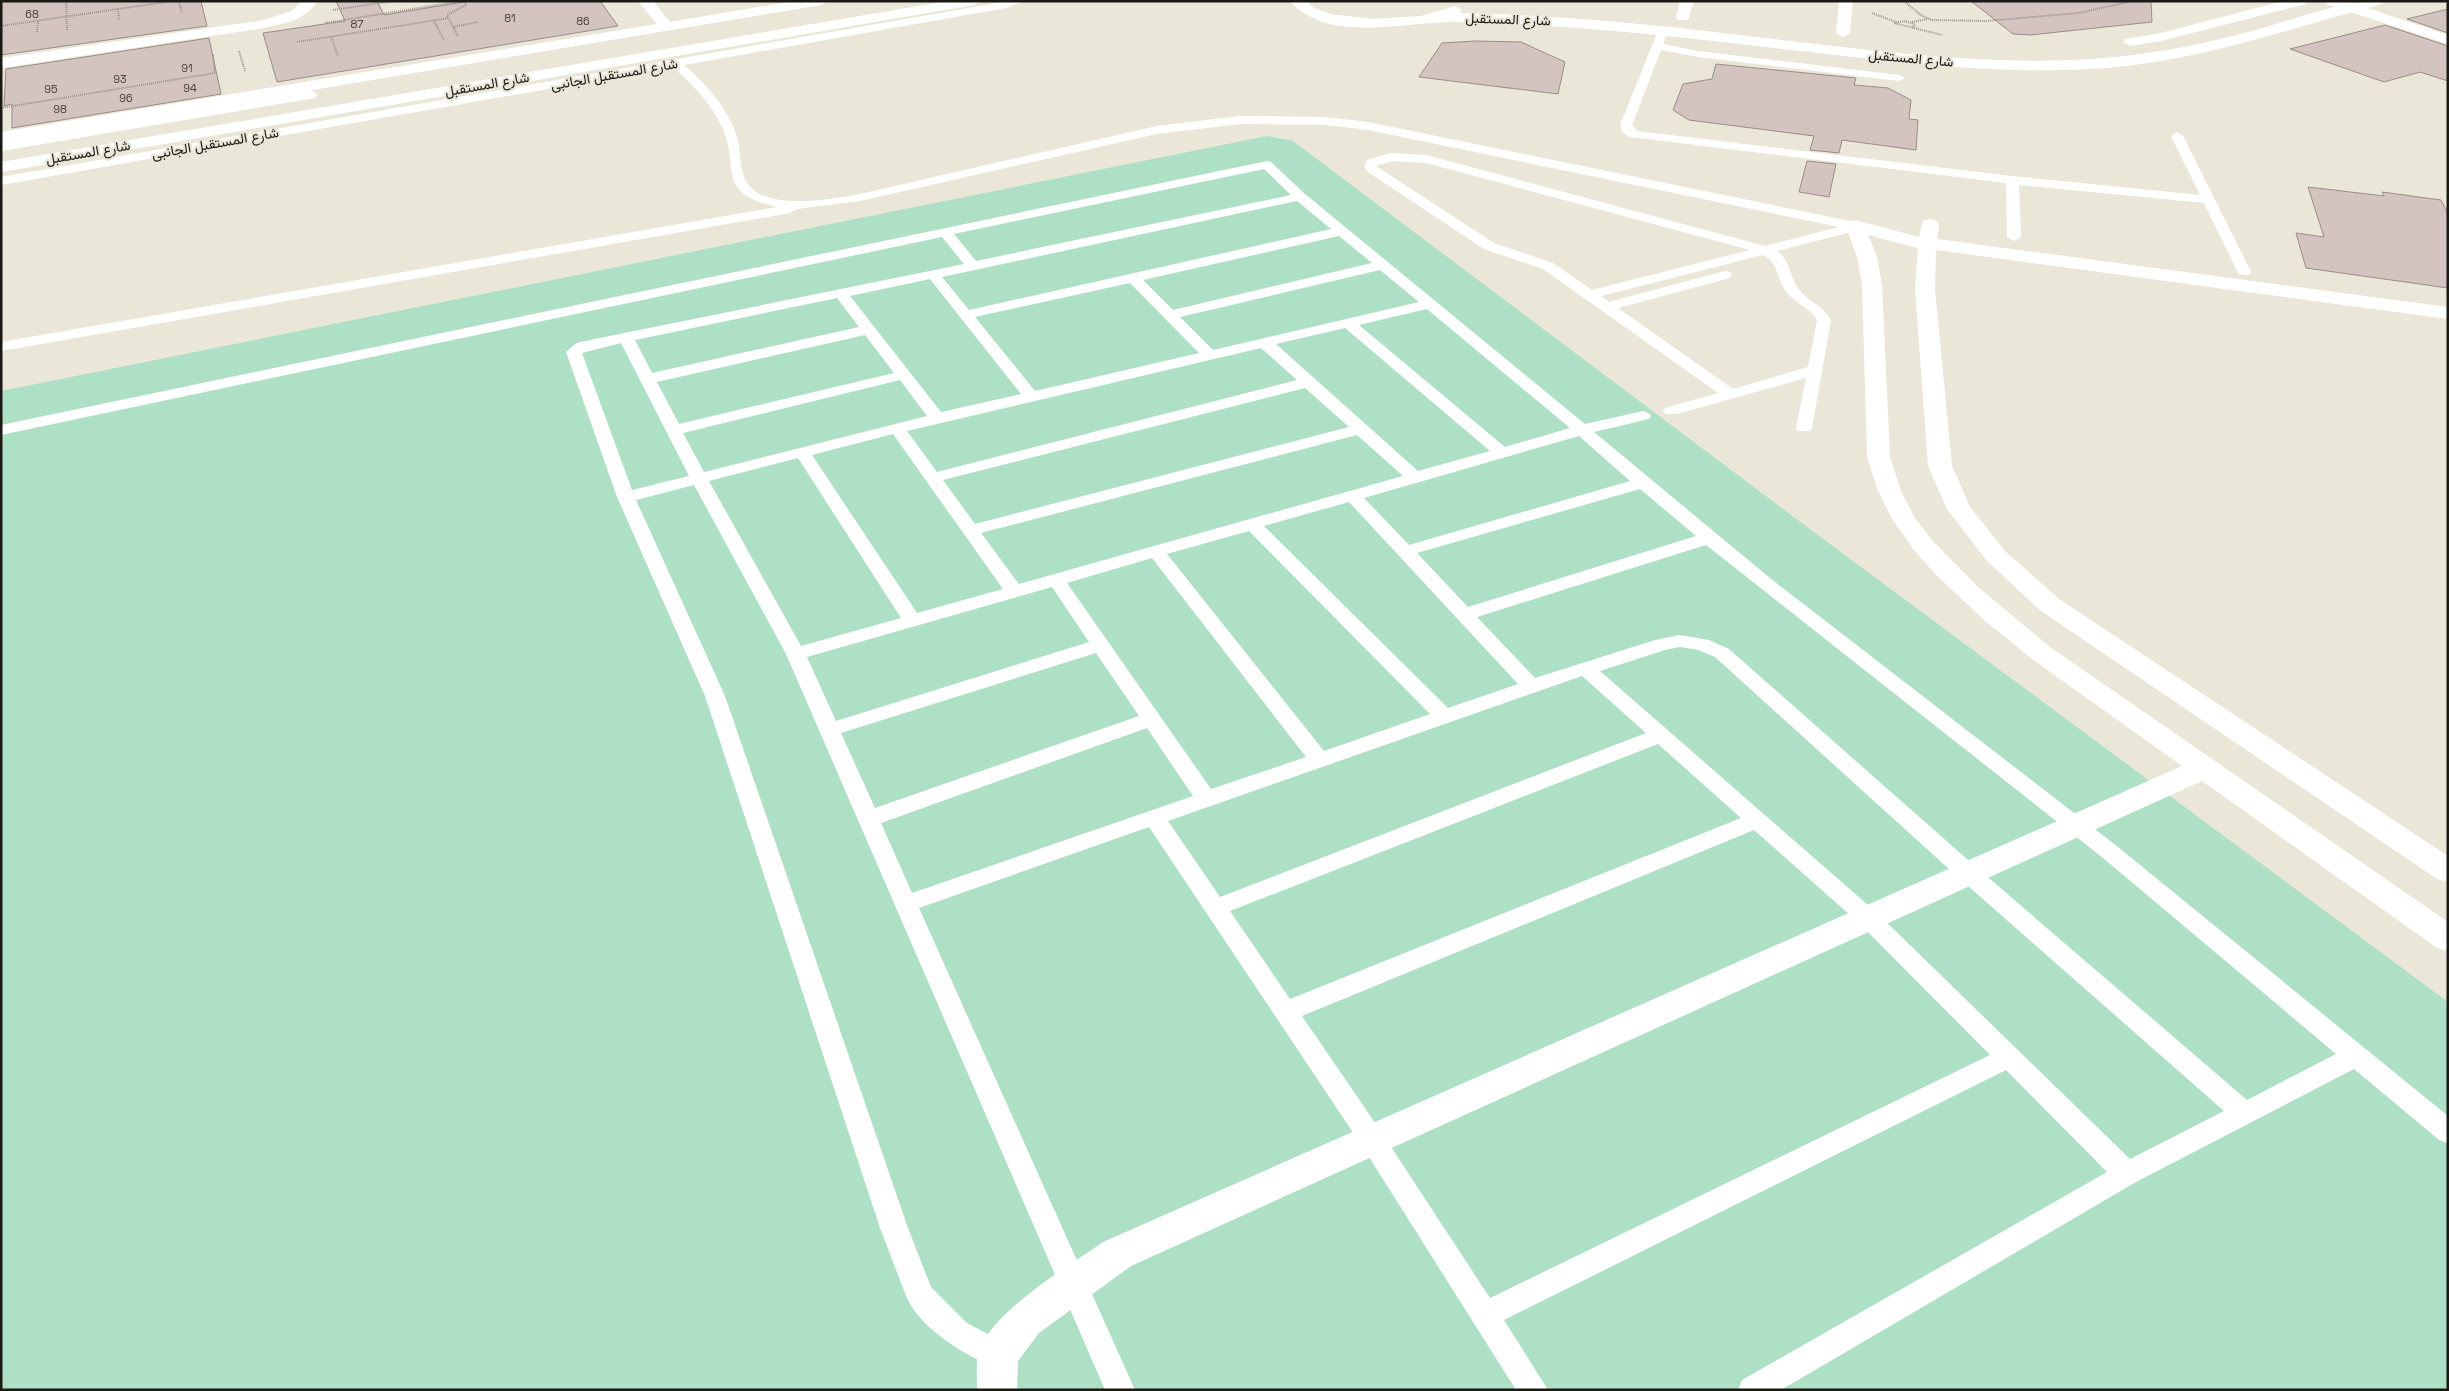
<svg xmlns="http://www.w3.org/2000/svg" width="2449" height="1391" viewBox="0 0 2449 1391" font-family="'Space Grotesk',Vazirmatn,sans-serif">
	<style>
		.green { fill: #aee0c5 }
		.building { fill: #d4c4bf; stroke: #9a8b87 }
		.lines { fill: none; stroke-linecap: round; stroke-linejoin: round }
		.path { stroke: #99968b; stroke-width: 2; stroke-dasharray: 1 1; stroke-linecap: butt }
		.service { fill: #fff; fill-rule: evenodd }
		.minor { fill: #fff; fill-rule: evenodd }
		.tertiary { fill: #fff; fill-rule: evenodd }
		.labels { text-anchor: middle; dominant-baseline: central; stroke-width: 4.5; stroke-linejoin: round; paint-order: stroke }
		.far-number-label { font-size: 11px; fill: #48443f }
		.far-street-label { font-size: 14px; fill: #1a1914; stroke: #ebe7d8 }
	</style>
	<rect width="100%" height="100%" fill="#ebe7d8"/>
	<path class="green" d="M1267,136L1293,141L1803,524L2448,1002V1390H1V391Z"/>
	<path class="building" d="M1,1H201L207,26L1,55Z
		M336,1H377L384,15L470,1H600L618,26L277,82L263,33L345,21Z
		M1971,1H2151L2152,22L2030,35L2013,34Z
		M2448,9V33L2407,19Z
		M2385,25L2448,46V81L2420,72L2384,82L2290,49Z
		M209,38L221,94L12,128V104L4,106L6,69Z
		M1476,41L1521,42L1565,62L1558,94L1419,77L1442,43Z
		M1716,64L1856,78L1854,85L1888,88L1911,100L1909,119L1918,120L1916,150L1842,140L1839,153L1810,150L1814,136L1689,120L1673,110L1683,84L1712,79Z
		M1807,161L1836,164L1829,197L1799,192Z
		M2308,187L2384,196L2382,192L2441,200L2448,214V288L2306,268L2296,233L2324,237Z"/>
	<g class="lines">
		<path class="path" d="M66,1L67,30
			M179,1L182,13
			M1904,1L1922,16L1932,20L1986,21L2079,13L2133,1
			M118,9L119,21
			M333,10L394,1
			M1872,13L1896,22
			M434,21L444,40
			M1912,22L1928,19
			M325,23L462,1
			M1,26L173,1
			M453,27L478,22
			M1913,27L1915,24L1904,21L1894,23L1942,35
			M37,32L38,21
			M458,36L447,15L466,5L465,1
			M331,37L338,56
			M297,42L449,18
			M239,51L245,71
			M213,55L215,73
			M1,108L215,73"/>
		<path class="service" d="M1008,1H1025L1006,8L684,65C705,83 725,105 735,131C742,146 738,164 745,179C760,213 832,199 860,194L1157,126L1240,116L1326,117L1368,122L1860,223L1862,226L1855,231L1777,251C1791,261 1789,276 1798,288C1807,301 1823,305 1831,320L1812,428L1810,431H1798L1796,428L1806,378L1677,414H1665L1663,411L1665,408L1718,393L1543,269L1484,249L1368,172L1364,166L1367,160L1391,153L1426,155L1765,246L1839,227L1368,130L1326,125L1240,124L1157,134L860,201L797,209L790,213L1,351V342L777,207C713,192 741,168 722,127C711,103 692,84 673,67L1,185V177ZM1392,161L1426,163L1750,250L1592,290L1553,263L1494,243L1376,166ZM1763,255C1779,263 1776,277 1785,290C1793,303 1810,307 1817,320L1808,367L1733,389L1618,308L1730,278L1732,275L1730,272L1725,271L1609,302L1601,296Z
			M1663,28L1668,31L1663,44L1698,51L1899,75L1905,78L1899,81L1698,57L1661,50L1632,125L1637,131L2012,176L2200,195L2171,136L2177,132L2183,136L2251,272L2249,275H2239L2204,203L2019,185L2021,237L2014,241L2007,237L2006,183L1630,137L1623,133L1620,125L1658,31Z
			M1267,161L1271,162L1305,194L1585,424L1643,411L1649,413L1651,416L1649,419L1594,432L1770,578L2118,847L2448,1116V1143L2439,1140L2354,1069L2136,1182L1781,1390H1738L1742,1380L2107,1172L2006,1070L1504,1320L1548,1390H1516L1362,1146L1149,827L919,908L1135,1390H1105L786,654L694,485L636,500L725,696L908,1228L931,1287L967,1323L1008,1345L1013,1355L1008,1365L998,1369C966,1356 920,1329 906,1296L880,1228L705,696L617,497L566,352L575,344L580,342L964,264L942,237L1,435V425ZM1264,169L1291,195L976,261L954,234ZM1297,201L1331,229L969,310L942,277ZM1339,236L1372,263L1173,310L1143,280ZM1380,270L1419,302L1213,350L1180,317ZM930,279L1021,394L941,412L850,296ZM1130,283L1199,353L1035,391L975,317ZM837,298L859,327L652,373L635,340ZM1427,309L1570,428L1505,447L1359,325ZM1345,328L1490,451L1418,471L1276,344ZM865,335L894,373L679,424L657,382ZM621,343L689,476L632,490L582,353ZM1261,348L1297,380L937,472L907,431ZM900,380L927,416L704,472L683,433ZM1305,388L1349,427L975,524L943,480ZM893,434L1003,589L917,613L812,455ZM1357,435L1403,476L1019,584L981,533ZM1579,436L1630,481L1409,545L1364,498ZM798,458L901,618L801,646L709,481ZM1640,489L1696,536L1468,607L1417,553ZM1349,502L1518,684L1448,708L1264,526ZM1249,531L1430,714L1324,751L1167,554ZM1706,545L2103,858L2336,1054L2247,1100L1976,867L1729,649L1709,640L1680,635L1655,640L1535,678L1477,617ZM1152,558L1306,757L1211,789L1067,583ZM1052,587L1089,642L836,721L807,657ZM1680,647L1698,650L1715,657L1960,879L2224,1111L2130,1159L1876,912L1600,671L1665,650ZM1096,653L1139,716L875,808L841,733ZM1582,676L1646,733L1220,897L1168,821ZM1147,728L1193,796L912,893L881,823ZM1658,744L1741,818L1290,999L1230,911ZM1754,830L1860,924L1990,1055L1490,1298L1380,1130L1302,1016Z"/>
		<path class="minor" d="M303,1H317C305,21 285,23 264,28L1,68V58L264,20L291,11Z
			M638,1H653L670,22L794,1H828L821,5L1,142V132L657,24Z
			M1680,1H1694L1688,20H1678L1676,17Z
			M1839,1H1853L1850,33L1843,37L1836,33Z
			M2324,1H2346L2448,35V44L2326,4Z
			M1930,219L1937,221L1939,225L1937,239L2448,307V319L1936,250L1935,289L1952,466L1970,507L2005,551L2059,599L2448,856V882L2437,879L2041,611L1987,561L1947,509L1928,466L1915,289L1918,248L1868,235L1877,257L1882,285L1890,457L1901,491L1915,518L1932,540L1978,587L2050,647L2448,922V951L2437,948L2202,781L1131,1266L1039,1333L1018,1361L1017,1390H977C977,1379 976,1366 978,1355C986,1315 1070,1265 1103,1242L2182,766L2032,659L1984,620L1936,575L1914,550L1892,519L1878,491L1867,457L1862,285L1857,257L1846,226L1848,222L1855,220L1919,237L1923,221Z"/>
		<path class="tertiary" d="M948,1H981L974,5L1,172V162Z
			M1290,1H1306L1314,8L1331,14L1373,19L1421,16L1455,6L1462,10L1460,13C1568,15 1675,27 1782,40C1878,51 1975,64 2072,60C2135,58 2196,46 2256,30C2298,18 2341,1 2384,1L2382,4C2291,28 2200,61 2105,68C1998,76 1890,61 1783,49C1674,36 1565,24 1455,22C1406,21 1329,45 1290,1Z
			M2283,1H2308L2306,4L2161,41L2130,46L2123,42L2125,39L2161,33Z
			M309,90L315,92L317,95L315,98L1,151V141Z"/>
	</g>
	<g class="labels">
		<g class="far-number-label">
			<text x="32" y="14">68</text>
			<text x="510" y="18">81</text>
			<text x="583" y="21">86</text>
			<text x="357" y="24">87</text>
			<text x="187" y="68">91</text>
			<text x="120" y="79">93</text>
			<text x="190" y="88">94</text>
			<text x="51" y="89">95</text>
			<text x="126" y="98">96</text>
			<text x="60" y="109">98</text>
		</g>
		<g class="far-street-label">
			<text transform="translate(1508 19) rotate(2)">شارع المستقبل</text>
			<text transform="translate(1911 58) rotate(5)">شارع المستقبل</text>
			<text transform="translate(614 74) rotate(-10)">شارع المستقبل الجانبى</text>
			<text transform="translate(487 84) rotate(-10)">شارع المستقبل</text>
			<text transform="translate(215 143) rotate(-10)">شارع المستقبل الجانبى</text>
			<text transform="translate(88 152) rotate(-10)">شارع المستقبل</text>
		</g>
	</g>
	<rect width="2449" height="1391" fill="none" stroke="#1a1914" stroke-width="5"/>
</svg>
